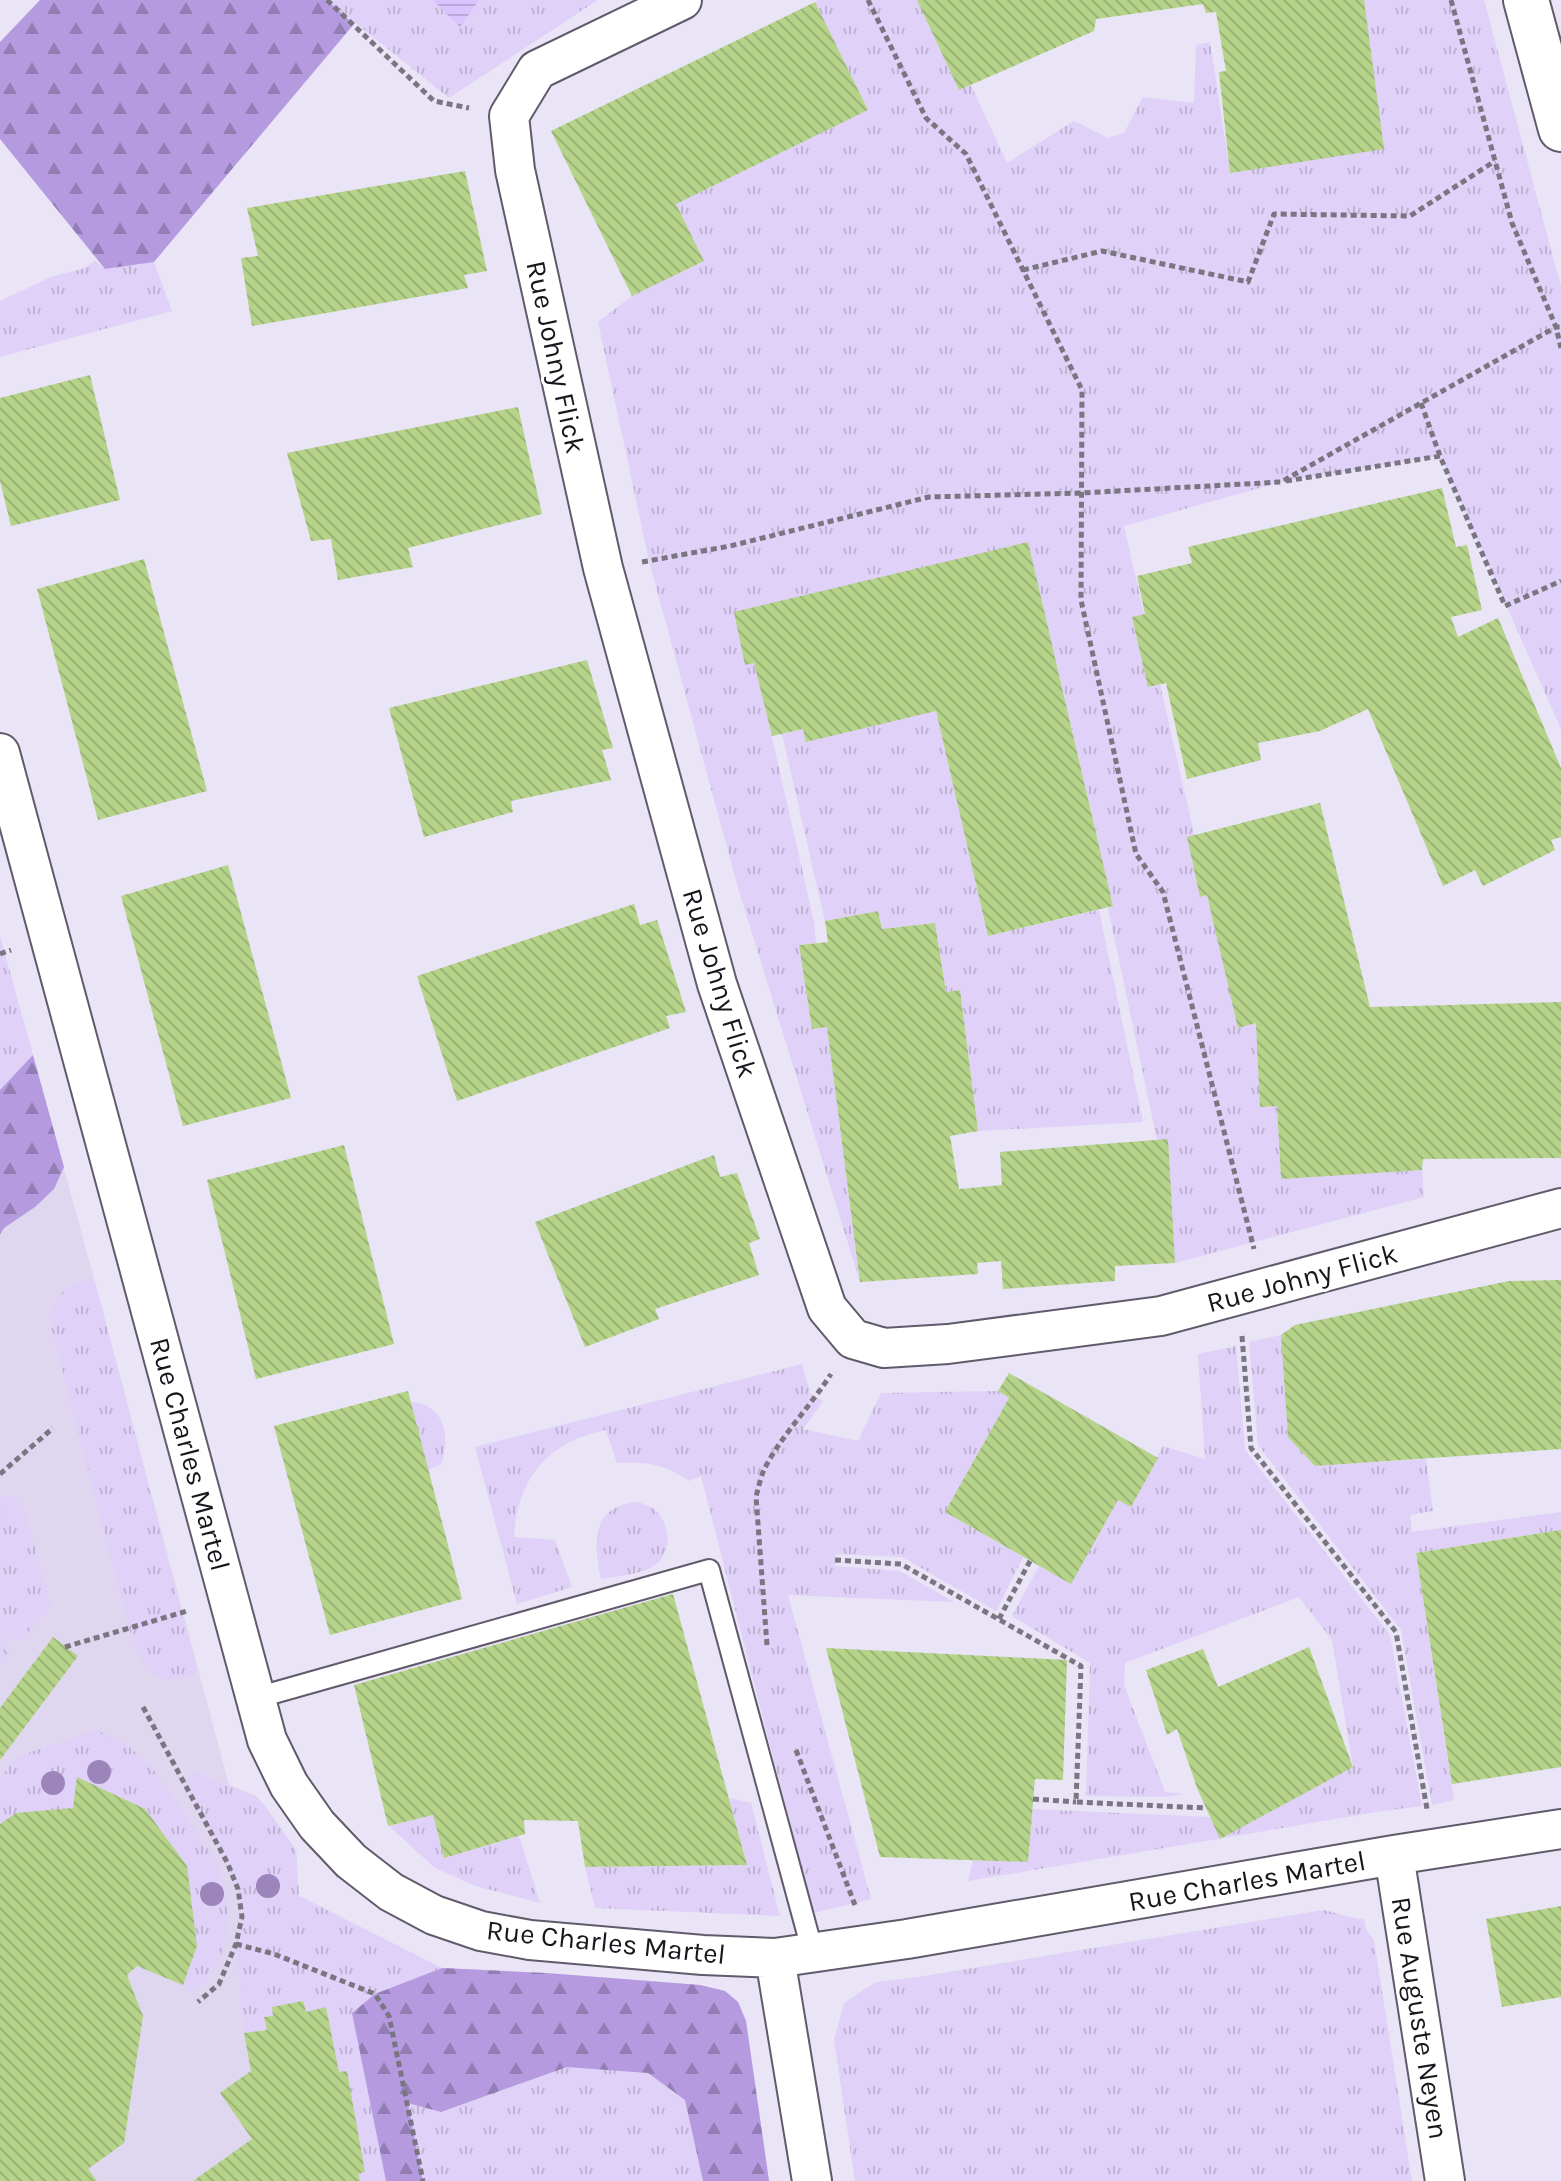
<svg xmlns="http://www.w3.org/2000/svg" width="1561" height="2181" viewBox="0 0 1561 2181" font-family="Karla,sans-serif">
	<style>
		.built { fill: #dfd6f0 }
		.grass { fill: url(#grass-tufts) }
		.forest { fill: url(#forest-firs) }
		.water { fill: url(#water-rules) }
		.building { fill: url(#building-back-hatch) }
		.lines { fill: none; stroke-linecap: round; stroke-linejoin: round }
		.service-casing { stroke: #605a6a; stroke-width: 24 }
		.minor-casing { stroke: #605a6a; stroke-width: 42 }
		.tertiary-casing { stroke: #605a6a; stroke-width: 48 }
		.path { stroke: #797581; stroke-width: 5; stroke-dasharray: 6 4; stroke-linecap: butt }
		.service { stroke: #fff; stroke-width: 20 }
		.minor { stroke: #fff; stroke-width: 38 }
		.tertiary { stroke: #fff; stroke-width: 44 }
		.tree { fill: #9c85bb }
		.labels { text-anchor: middle; dominant-baseline: central; stroke-width: 6; stroke-linejoin: round; paint-order: stroke }
		.street-label { font-size: 28px; fill: #18161c; stroke: #fff }
	</style>
	<defs>
		<pattern id="grass-tufts" width="24" height="20" patternUnits="userSpaceOnUse" patternTransform="scale(2)"><rect width="24" height="20" fill="#dfd1f7"/><path d="M3 7l-1-3M5 7V3M7 7l1-3M15 17l-1-3M17 17v-4M19 17l1-3" fill="none" stroke="#bfb3d3"/></pattern>
		<pattern id="forest-firs" width="22" height="20" patternUnits="userSpaceOnUse" patternTransform="scale(2)"><rect width="22" height="20" fill="#b59ae0"/><path d="M5 1l3.5 6h-7zM16 11l3.5 6h-7z" fill="#927db5"/></pattern>
		<pattern id="water-rules" width="6" height="5" patternUnits="userSpaceOnUse" patternTransform="scale(2)"><rect width="6" height="5" fill="#d9c4fe"/><path d="M0 2.5h6" fill="none" stroke="#baa8d9"/></pattern>
		<pattern id="building-back-hatch" width="6" height="6" patternUnits="userSpaceOnUse" patternTransform="scale(2)"><rect width="6" height="6" fill="#b5d389"/><path d="M-1 5l2 2M0 0l6 6M5-1l2 2" fill="none" stroke="#9bb476"/></pattern>
	</defs>
	<rect width="100%" height="100%" fill="#eae4f7"/>
	<path class="built" d="M0,936L95,1282L229,1785L256,1796L265,1806L296,1850L299,1896L442,1968L546,1973L700,1985L725,1991L738,2002L746,2021L769,2181H0Z"/>
	<path class="grass" d="M327,0H598L449,98Z
		M818,0H917L959,90L971,85L1007,163L1074,121L1108,138L1124,133L1143,97L1194,103L1196,45L1210,42L1230,172L1364,0H1484L1561,287V729L1440,456L1281,482L1124,526L1238,1027L1256,1023L1277,1106L1281,1178L1422,1170L1424,1197L1175,1263L1157,1140L1108,908L1113,906L1055,656L763,698L814,922L816,943L799,945L812,1029L827,1027L860,1282L738,888L649,561L598,322L632,296L704,261L676,204L868,110L815,2Z
		M95,261L105,269L154,262L172,311L0,357V301L53,276L82,269Z
		M936,711L988,936L1099,910L1143,1122L978,1131L960,990L946,992L935,923L882,929L878,911L825,921L782,734L803,729Z
		M0,936L33,1055L0,1090Z
		M84,1280L95,1282L197,1672C148,1696 138,1657 126,1618L49,1319C53,1296 64,1289 84,1280Z
		M1281,1335L1288,1436L1315,1466L1426,1459L1433,1511L1410,1515L1412,1532L1561,1512V1530L1416,1553L1454,1800L1432,1805L1401,1630L1258,1445L1249,1342Z
		M1236,1346L1245,1450L1390,1635L1422,1806L1377,1812L968,1881L973,1860L1028,1862L1032,1809L1210,1817L1221,1838L1353,1767L1332,1640L1299,1597L1125,1663L1124,1685L1165,1792L1184,1794L1164,1797L1086,1796L1090,1663L1012,1616L1039,1566L1071,1583L1118,1500L1131,1507L1163,1446L1205,1459L1198,1354Z
		M802,1364L810,1393L823,1401L803,1429L858,1441L881,1393L998,1391L1009,1398L945,1512L1023,1557L996,1611L902,1557L836,1554L835,1566L900,1571L954,1602L788,1595L871,1899L813,1913L701,1476L689,1481C667,1464 643,1461 617,1463L606,1430C548,1441 517,1479 514,1537L555,1540L572,1587L517,1604L475,1447Z
		M411,1402C445,1404 451,1437 441,1464L428,1470Z
		M8,1496L17,1499L24,1508L51,1606L20,1642L10,1636L2,1648L10,1654L1,1665L0,1497Z
		M639,1502C645,1505 651,1506 656,1511C672,1526 672,1556 652,1567C638,1575 616,1576 601,1579C593,1542 591,1505 639,1502Z
		M94,1730C102,1733 111,1735 117,1739C147,1756 169,1789 187,1817C198,1834 211,1851 219,1870C231,1901 231,1951 209,1977C204,1984 196,1989 190,1994L183,1985L197,1946L187,1866L145,1809L78,1777L73,1808L16,1813L0,1824V1778L17,1757Z
		M193,1772L256,1796L265,1806L296,1850L299,1896L442,1968L546,1973L700,1985L725,1991L738,2002L746,2021L769,2181H360L358,2174L365,2172L347,2072H339L326,2007L306,2012L303,2001L273,2007V2016L264,2018L267,2030L244,2033L236,1944L242,1917L238,1889L227,1862L185,1785Z
		M729,1798L751,1803L780,1916L595,1908L585,1867L747,1865Z
		M433,1815L444,1858L519,1836L540,1903L476,1886L435,1868L389,1826Z
		M1323,1910C1336,1912 1354,1920 1364,1919L1366,1930L1374,1940L1412,2181H855L834,2040L844,2003L876,1982L918,1977Z"/>
	<path class="forest" d="M40,0H327L354,24L154,262L105,269L0,139V42Z
		M33,1055L64,1167L54,1189L35,1207L4,1228L0,1235V1090Z
		M442,1968L546,1973L700,1985L725,1991L738,2002L746,2021L769,2181H703L685,2100L648,2073L567,2067L441,2112L408,2103L423,2181H386L352,2013L375,1994Z"/>
	<path class="water" d="M433,0H479L460,27Z"/>
	<path class="building" d="M917,0H1364L1384,149L1230,173L1219,72L1226,71L1216,12L1206,13L1203,4L1096,19L1094,31L959,90Z
		M815,2L868,110L676,204L704,261L632,296L551,131Z
		M465,171L487,271L464,275L468,288L252,326L241,258L258,256L247,208Z
		M90,375L120,500L11,526L0,481V398Z
		M518,407L542,514L408,548L413,567L338,580L331,539L311,541L287,453Z
		M1442,488L1456,547L1467,545L1482,610L1451,617L1458,637L1498,618L1561,768V837L1551,840L1555,850L1483,886L1475,870L1443,886L1368,709L1320,731L1258,743L1261,760L1187,779L1166,683L1148,687L1132,617L1145,614L1137,576L1192,563L1188,547Z
		M1028,542L1113,906L988,936L936,711L806,742L803,729L772,736L754,663L745,665L734,612Z
		M144,559L207,791L98,820L37,589Z
		M587,660L613,748L602,750L611,780L511,801L513,812L424,837L389,708Z
		M1320,803L1370,1007L1561,1002V1158L1423,1159L1422,1170L1281,1179L1277,1106L1260,1107L1256,1023L1238,1028L1207,895L1200,897L1187,837Z
		M228,865L291,1098L183,1126L121,896Z
		M634,904L640,925L657,920L686,1012L666,1016L670,1028L457,1101L417,976Z
		M878,911L882,929L935,923L946,992L960,990L978,1131L950,1136L959,1189L1002,1185L1000,1152L1168,1139L1175,1263L1115,1266V1281L1003,1289L1001,1261L977,1263L978,1274L860,1282L827,1027L812,1029L799,945L828,942L825,921Z
		M344,1145L394,1344L256,1379L207,1180Z
		M714,1155L720,1177L737,1173L760,1239L749,1243L759,1275L655,1309L659,1319L585,1347L535,1222Z
		M1561,1280V1449L1315,1466L1288,1437L1281,1335L1295,1325L1509,1281Z
		M1009,1373L1158,1458L1131,1507L1118,1500L1071,1584L945,1512L1009,1398L998,1391Z
		M408,1391L462,1599L330,1635L274,1426Z
		M1561,1530V1767L1452,1784L1416,1553Z
		M673,1594L747,1865L585,1867L578,1821L524,1820L525,1834L444,1858L433,1815L388,1826L354,1685Z
		M53,1637L78,1656L0,1760V1708Z
		M1309,1647L1353,1767L1220,1839L1197,1788L1177,1729L1167,1735L1146,1670L1203,1649L1218,1687Z
		M826,1648L1067,1660L1063,1780L1035,1779L1028,1862L880,1857Z
		M77,1777L145,1809L187,1866L197,1946L183,1985L137,1966L127,1975L143,2016L124,2143L88,2169L97,2181H0V1824L16,1813L73,1808Z
		M1561,1906V1997L1502,2007L1486,1919Z
		M303,2001L306,2012L326,2007L339,2072L347,2071L365,2172L358,2174L360,2181H193L252,2139L220,2093L251,2071L244,2033L267,2030L264,2017L273,2016L272,2007Z"/>
	<g class="lines">
		<defs>
			<path id="service" d="M256,1698L709,1570L813,1953"/>
			<path id="minor" d="M682,0L537,70L509,116L515,170L603,568L717,984L827,1308L853,1339L884,1348L948,1344L1161,1316L1561,1208
				M0,753L267,1740L289,1785L317,1825L351,1861L391,1892L434,1915L481,1931L530,1940L703,1955L775,1958L907,1939L1394,1855L1561,1829
				M1394,1855L1445,2181
				M775,1958L812,2181"/>
			<path id="tertiary" d="M1526,0L1561,129"/>
		</defs>
		<use href="#service" class="service-casing"/>
		<use href="#minor" class="minor-casing"/>
		<use href="#tertiary" class="tertiary-casing"/>
		<path class="path" d="M327,0L434,101L469,108
			M868,0L926,118L966,154L1082,390L1081,600L1136,854L1163,892L1254,1249
			M1451,0L1512,223L1556,327L1561,348
			M1023,270L1102,251L1248,282L1274,214L1410,216L1495,161
			M1421,403L1440,456L1505,606L1561,581
			M1286,481L1440,456
			M642,562L730,546L929,497L1081,493L1281,482L1556,327H1561
			M0,954L11,950
			M1242,1336L1251,1448L1396,1632L1427,1809
			M0,1474L53,1428
			M835,1560L901,1564L1081,1666L1076,1802L1206,1808
			M999,1619L1030,1561
			M767,1645L756,1497C758,1489 760,1480 763,1472C778,1439 811,1406 831,1374
			M65,1647L187,1611
			M143,1707L227,1862L238,1889L242,1917L236,1944L219,1984L198,2002
			M796,1750L855,1905
			M1033,1799L1076,1802
			M236,1944L274,1954L375,1994L389,2016L423,2181"/>
		<use href="#service" class="service"/>
		<use href="#minor" class="minor"/>
		<use href="#tertiary" class="tertiary"/>
	</g>
	<g class="tree">
		<circle cx="99" cy="1772" r="12"/>
		<circle cx="53" cy="1783" r="12"/>
		<circle cx="268" cy="1886" r="12"/>
		<circle cx="212" cy="1894" r="12"/>
	</g>
	<g class="labels">
		<g class="street-label">
			<text transform="translate(556 357) rotate(78)">Rue Johny Flick</text>
			<text transform="translate(720 983) rotate(73)">Rue Johny Flick</text>
			<text transform="translate(1302 1278) rotate(-15)">Rue Johny Flick</text>
			<text transform="translate(190 1454) rotate(75)">Rue Charles Martel</text>
			<text transform="translate(1247 1881) rotate(-10)">Rue Charles Martel</text>
			<text transform="translate(606 1942) rotate(6)">Rue Charles Martel</text>
			<text transform="translate(1420 2018) rotate(81)">Rue Auguste Neyen</text>
		</g>
	</g>
</svg>
